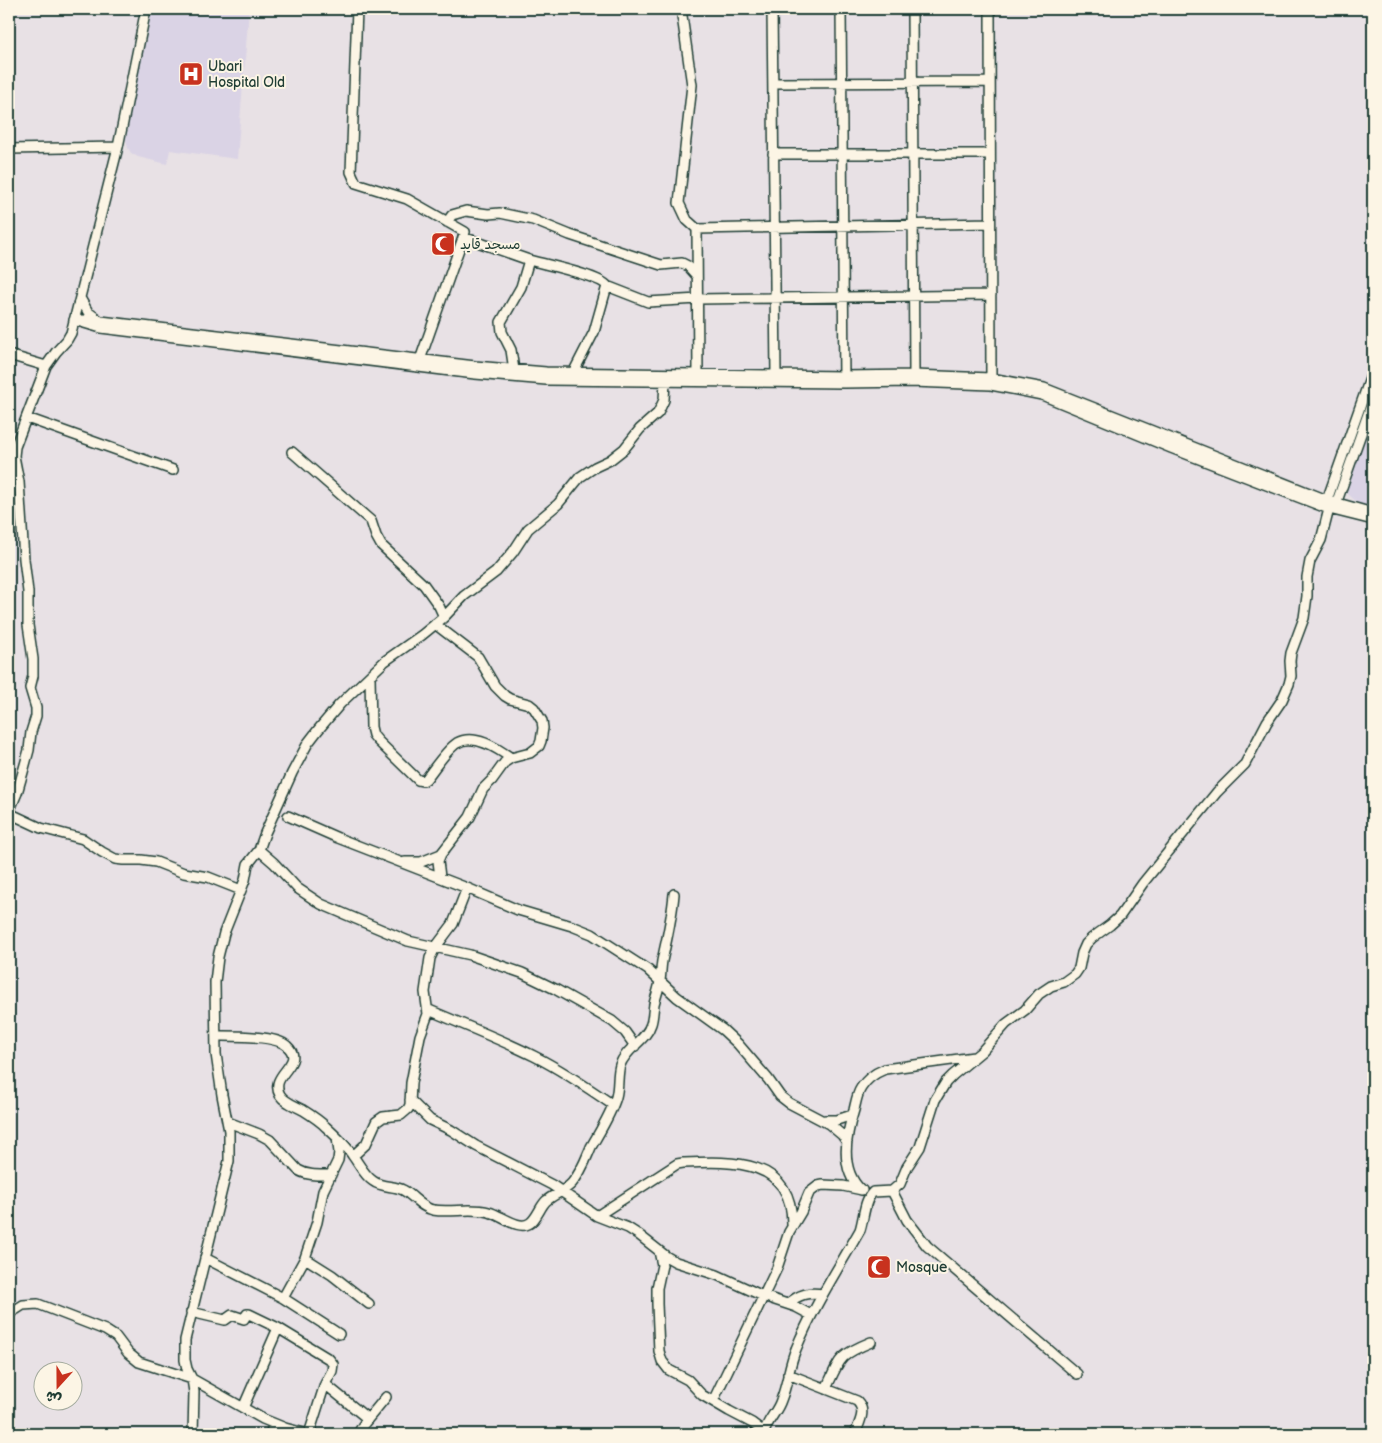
<svg xmlns="http://www.w3.org/2000/svg" width="1382" height="1443" viewBox="0 0 1382 1443" font-family="'Balsamiq Sans','Playpen Sans Arabic',sans-serif">
	<style>
		.built { fill: #dad3e5 }
		.lines { fill: none; stroke-linecap: round; stroke-linejoin: round }
		.minor-casing { stroke: #1f3d34; stroke-width: 12 }
		.minor { stroke: #fcf5e5; stroke-width: 9 }
		.labels { text-anchor: middle; dominant-baseline: central; stroke-width: 4; stroke-linejoin: round; paint-order: stroke }
		.poi-label { font-size: 14px; fill: #1f3d34; stroke: #fcf5e5; text-anchor: start }
	</style>
	<rect width="100%" height="100%" fill="#e8e1e5"/>
	<filter id="ink" filterUnits="userSpaceOnUse"><feTurbulence type="fractalNoise" baseFrequency=".02" numOctaves="2"/><feDisplacementMap in="SourceGraphic" scale="10" xChannelSelector="R" yChannelSelector="G"/><feConvolveMatrix kernelMatrix="1 2 1 2 8 2 1 2 1" color-interpolation-filters="sRGB"/></filter>
	<g filter="url(#ink)">
		<path class="built" d="M150,9H249L237,159L170,150L167,164L138,157L131,153L128,148L126,139Z
			M1373,400V508L1360,505L1348,494L1343,486Z"/>
		<g class="lines">
			<defs>
				<path id="minor" d="M357,9L351,172L356,183L407,199L465,232L420,360
					M681,9L692,85L679,203L687,220L697,229L990,223
					M772,9L776,375
					M841,9L844,381
					M912,9L914,375
					M990,9L991,383
					M773,83L990,82
					M9,149L118,147
					M773,154H990
					M447,222L452,215L466,211L488,214L500,213L533,220L570,235L661,265L682,263L688,266L697,276
					M697,229L698,374
					M463,237L529,260L521,287L501,322L502,332L511,350L514,370
					M529,260C543,264 601,276 607,286L594,332L573,373
					M607,286L648,302L698,299L991,295
					M80,298L88,312L99,320
					M74,320L101,328L475,374L546,380L844,383L913,382L991,385L1042,395L1171,448L1329,509L1373,520
					M82,320L101,321L475,366L546,372L844,376L914,375L991,378L1044,388L1327,500L1373,513
					M9,355L46,366
					M27,418L173,470
					M292,452L371,521L376,536L381,545L424,585L439,606L444,617
					M1328,504L1327,500L1373,370
					M435,624L478,657L495,686L505,696L510,699L529,704L534,708L542,721L543,728L541,741L539,746L530,753L511,758L505,762L492,780L483,789L470,817L441,854L438,861L440,877
					M370,676L371,727L373,735L378,741L418,780L423,781L426,779C434,769 446,750 457,743C474,733 497,748 511,758
					M9,812L17,793L23,772L29,750L31,732L36,716V708L30,688L33,676V659L28,625V592L24,559L19,482L14,456L15,447L46,366L56,352L67,340L71,333L118,147L146,9
					M9,813L41,828L83,839L102,852L115,859L123,860H141L156,862L184,873L208,877L241,890
					M288,816L338,838L467,888L518,910L572,926L592,934L648,970L677,997L723,1030L738,1044L768,1079L780,1096L789,1103L829,1124L842,1135L847,1142
					M259,850L274,863L297,888L321,904L408,941L470,955L522,973L555,989L612,1021L625,1032L635,1046
					M405,862H421L441,854
					M429,1010C464,1025 500,1039 534,1056C562,1070 587,1087 613,1105
					M216,1036C232,1036 276,1035 287,1046C307,1064 268,1074 280,1095C285,1103 296,1106 303,1110C311,1115 319,1120 326,1127C336,1136 346,1145 353,1156C359,1164 364,1175 373,1181C382,1188 393,1185 403,1190C414,1196 420,1207 433,1210C451,1213 471,1207 489,1212C501,1215 519,1231 530,1223C537,1218 540,1207 546,1201C554,1194 565,1191 572,1183C581,1173 586,1159 591,1147C600,1131 611,1114 616,1097C619,1086 617,1075 620,1065C626,1048 646,1041 651,1024C653,1018 653,1011 654,1004C656,996 659,989 660,981C661,974 661,967 662,961C667,938 672,918 674,894
					M410,1100L430,1120L451,1130L476,1146L552,1185L597,1216L628,1228L639,1235L667,1257L676,1262L717,1275L763,1296L796,1307L811,1315
					M825,1120H837L852,1115
					M228,1122L259,1134L270,1140L298,1170C308,1176 319,1175 331,1175
					M353,1156L366,1144L376,1122L383,1117L401,1115L408,1109L410,1105L411,1083L420,1036L428,1014L425,992L430,958L435,948L453,924L467,888
					M861,1190C839,1169 846,1135 854,1110C856,1102 857,1094 861,1088C867,1078 875,1073 885,1069L974,1057
					M892,1191L907,1220L927,1246L1077,1374
					M597,1216L677,1164L683,1163C732,1161 793,1158 792,1225
					M659,1251L662,1265L657,1288V1304L659,1351L662,1361L669,1370L688,1380L702,1395L729,1411L752,1423L764,1432
					M205,1258L283,1298L339,1334
					M305,1258L332,1275L369,1304
					M283,1298L305,1258L317,1222L323,1191L338,1160L339,1152L337,1138
					M788,1304C799,1294 808,1292 823,1294
					M191,1312L225,1320L232,1315L244,1319L247,1314H249L278,1328L329,1359L333,1364L332,1371L325,1384L309,1434
					M9,1314L23,1305L38,1304L105,1330L116,1337L128,1353L139,1362L192,1379L263,1419L285,1428L308,1434
					M788,1374L857,1401C867,1411 859,1423 855,1434
					M325,1384L368,1419
					M826,1389C840,1358 839,1355 871,1342
					M713,1401L777,1268L789,1232L801,1212L809,1193L818,1186L823,1185L843,1186L862,1190
					M243,1408L278,1328
					M193,1434L194,1392L192,1379L187,1369L185,1360V1340L229,1161V1131L222,1095L216,1054L215,982L218,957L224,933L245,880L248,864L259,850L265,833L292,773L308,743L318,730L340,704L385,661L422,635L444,617L464,596L496,572L513,552L528,529L558,504L580,477L595,467L610,460L624,449L640,429L658,413L664,400L665,382
					M270,1434L274,1424
					M358,1434L363,1425L386,1397
					M764,1434C766,1421 777,1413 781,1400C788,1383 789,1365 796,1349C813,1307 838,1269 860,1230C864,1218 864,1200 873,1192L892,1191L900,1184L907,1167L920,1147L935,1100L946,1082L953,1075L982,1051L1006,1024L1025,1010L1039,994L1051,986L1064,982L1075,974L1079,968L1082,953L1086,944L1092,938L1110,925L1120,916L1143,883L1199,814L1217,792L1245,764L1267,722L1282,700L1289,684L1291,676L1290,661L1291,653L1304,618L1307,596V577L1310,561L1321,540L1329,509L1336,504L1373,400"/>
			</defs>
			<use href="#minor" class="minor-casing"/>
			<use href="#minor" class="minor"/>
		</g>
	</g>
	<defs>
		<symbol id="hospital-square" viewBox="-11 -11 22 22"><rect x="-9" y="-9" width="18" height="18" rx="4" fill="#c8321e" stroke="#fcf5e5"/><path d="M-5-5h3v3.5h4V-5h3V5h-3V1.5h-4V5h-3Z" fill="#fff"/></symbol>
		<symbol id="mosque-square" viewBox="-11 -11 22 22"><rect x="-9" y="-9" width="18" height="18" rx="4" fill="#c8321e" stroke="#fcf5e5"/><path d="M3.5-4.9A6 6 0 1 0 3.5 4.9A5 5 0 1 1 3.5-4.9Z" fill="#fff"/></symbol>
	</defs>
	<g fill-rule="evenodd">
		<use href="#hospital-square" x="177" y="60" width="28" height="28"/>
		<use href="#mosque-square" x="429" y="230" width="28" height="28"/>
		<use href="#mosque-square" x="865" y="1253" width="28" height="28"/>
	</g>
	<g class="labels">
		<g class="poi-label">
			<text x="208" y="66">Ubari<tspan x="208" dy="16">Hospital Old</tspan></text>
			<text x="460" y="244">مسجد قايد</text>
			<text x="896" y="1267">Mosque</text>
		</g>
	</g>
	<rect width="1382" height="1443" fill="none" stroke="#fcf5e5" stroke-width="30"/>
	<rect x="15" y="15" width="1352" height="1413" fill="none" stroke="#1f3d34" stroke-width="2" filter="url(#ink)"/>
	<g transform="translate(58 1386) rotate(201)"><circle r="24" fill="#fcf5e5" stroke="#a4ab9e"/>
	<path d="M0-4L9 19L0 12L-9 19Z" fill="#c8321e"/>
	<text y="-8" font-size="14" font-weight="bold" text-anchor="middle" fill="#1f3d34">ش</text>
	</g>
</svg>
